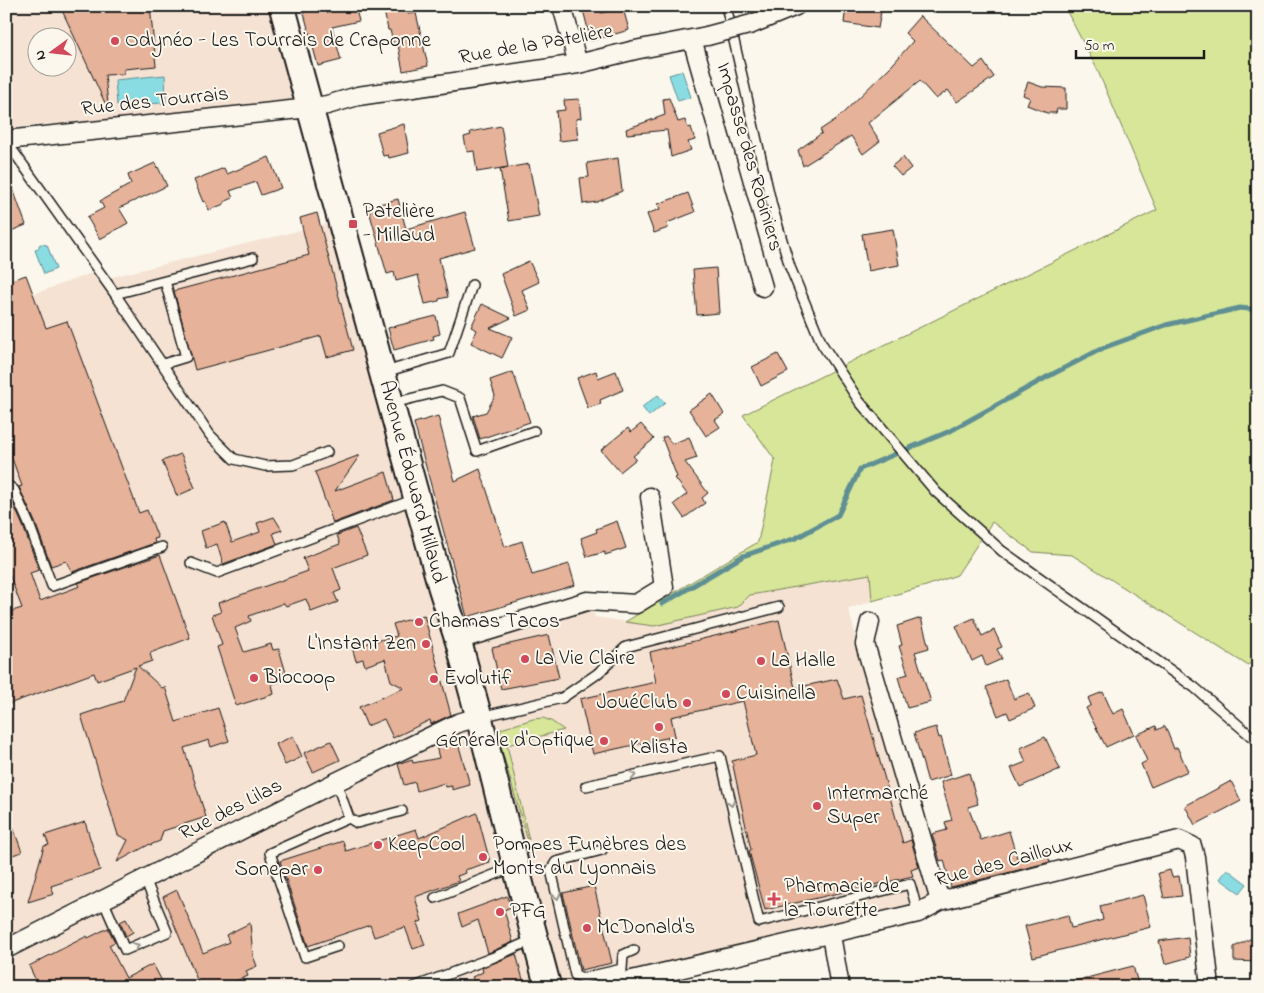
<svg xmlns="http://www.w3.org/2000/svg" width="1264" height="993" viewBox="0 0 1264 993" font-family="'Indie Flower',sans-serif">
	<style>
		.built { fill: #f5e2d3; fill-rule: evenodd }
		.green { fill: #d7e699; stroke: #7a815a }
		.water { fill: #8adce3; stroke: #5e8f93 }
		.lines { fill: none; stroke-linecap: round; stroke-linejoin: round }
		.stream { stroke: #5e8f93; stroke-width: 5 }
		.building { fill: #e6b299; stroke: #1c1c1c }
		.lane-casing { stroke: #1c1c1c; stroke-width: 12 }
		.street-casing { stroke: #1c1c1c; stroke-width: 21 }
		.secondary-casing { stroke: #1c1c1c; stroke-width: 29 }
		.lane { stroke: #fbf7ec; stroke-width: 9 }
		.street { stroke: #fbf7ec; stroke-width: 18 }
		.secondary { stroke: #fbf7ec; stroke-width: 25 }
		.street-bridge-casing { stroke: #1c1c1c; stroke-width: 21; stroke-linecap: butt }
		.street-bridge { stroke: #fbf7ec; stroke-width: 18 }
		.oneway { stroke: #97948e }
		.poi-dot { fill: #d1495b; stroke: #fbf7ec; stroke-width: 2 }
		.labels { text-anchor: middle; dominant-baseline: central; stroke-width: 4; stroke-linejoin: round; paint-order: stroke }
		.poi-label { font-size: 21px; fill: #1c1c1c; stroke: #fbf7ec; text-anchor: start }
		.street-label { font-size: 21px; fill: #1c1c1c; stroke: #fbf7ec }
	</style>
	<rect width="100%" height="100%" fill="#fbf7ec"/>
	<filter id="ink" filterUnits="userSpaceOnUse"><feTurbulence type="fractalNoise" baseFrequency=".02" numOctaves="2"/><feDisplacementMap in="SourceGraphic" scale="10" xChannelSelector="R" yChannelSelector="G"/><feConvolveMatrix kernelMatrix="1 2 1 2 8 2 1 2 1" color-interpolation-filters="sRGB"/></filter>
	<g filter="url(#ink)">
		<path class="built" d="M6,6H269L297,102L20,127L6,132ZM38,38H68V68H38Z
			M330,223L453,645L592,605L595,617L654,626L738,607L750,595L870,574L872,601L848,609L935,900L589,987H6V304L89,274L112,277Z"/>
		<path class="green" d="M1064,6H1258V660L1247,665L1072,555L1033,552L992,522L957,575L926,586L872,601L870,574L750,595L738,607L654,626L625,622L758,542L775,460L743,415L1157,210L1097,69Z
			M543,718L551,721L564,730L507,745L529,840L527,838L499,740L501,729L533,719Z"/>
		<path class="water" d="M682,71L691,97L678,101L669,75Z
			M165,75L166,103L117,105L115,80Z
			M40,244L47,245L56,269L44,274L35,250L38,249Z
			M658,395L665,403L649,416L642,407Z
			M1227,869L1247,884L1240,893L1220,879Z"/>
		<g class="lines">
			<path class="stream" d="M662,604L743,556L796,538L838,515L860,469L950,431L1047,377L1103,348L1166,325L1240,308L1258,310"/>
		</g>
		<path class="building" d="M60,6H150L156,66L124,69V74L105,75L108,104L106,105Z
			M302,6H355L359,21L332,27L341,60L318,66Z
			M383,6H407L408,14L416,13L428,66L403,71L398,45L394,46L390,30H388Z
			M582,6H599L601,13L623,8L629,30L591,41Z
			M846,6H882L878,28L844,23Z
			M920,16L974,68L983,61L994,77L957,102L948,90L936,99L920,81L868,123L880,141L863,154L851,136L803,166L798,150L822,133L820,130L838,118L893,64L913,41L905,33Z
			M1028,82L1042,87L1066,88V109H1057L1056,113H1047L1027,105L1030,98L1023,95Z
			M669,98L678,122L685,120L688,128L691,127L695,140L688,142L691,150L671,157L667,130L627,134L626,129L665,115L663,99Z
			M579,99L581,118L576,119L578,139L559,141L556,111L565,110L564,100Z
			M404,124L409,153L389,158L388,155L383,156L377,132Z
			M501,126L508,167L477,172L474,151L467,152L464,137L471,135L470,132Z
			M269,157L281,188L261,195L256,182L230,191L233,198L224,202V204L209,210L205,201L203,202L194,180L224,168L227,174Z
			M903,157L911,168L901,176L892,166Z
			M618,158L622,191L597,202L583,204L580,178L589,177L587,163Z
			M155,163L157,168L158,167L167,186L119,208L128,223L100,239L87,217L104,208L100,201L131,184L128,175Z
			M529,164L539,216L509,221L500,169Z
			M6,175H8L26,225L6,233Z
			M688,193L695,212L667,223L668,228L654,233L647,214L660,209L658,204Z
			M398,199L406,229L465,212L475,248L439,258L448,297L439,299V301L425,304L418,275L396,281L394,272L387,274L368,207Z
			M317,213L353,350L327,357L321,336L195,370L174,291L309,255L300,218Z
			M893,229L899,265L868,271L862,234Z
			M529,261L539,282L522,290L530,310L516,316L501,274Z
			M716,268L719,313L697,315L693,270Z
			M26,275L46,328L67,321L139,513L147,510L158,538L154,539L155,543L72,572L66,561L51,566L35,522L19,487L22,486L6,442V282Z
			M482,304L511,318L490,328L512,337L502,358L471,343L477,330L471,327Z
			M436,316L440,334L433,336L434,339L394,350L388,328Z
			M778,354L788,372L761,386L752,367Z
			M596,371L598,378L616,371L623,390L600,400L601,404L588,408L577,378Z
			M513,372L530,422L480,439L473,416L486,412L495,396L490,380Z
			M712,394L724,414L715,420L720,427L706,436L689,410Z
			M438,416L455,481L480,469L505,547L522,541L532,575L569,564L575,585L467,617L414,423Z
			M641,424L654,439L633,456L636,459L620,472L601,450L628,428L631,432Z
			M666,436L672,444L689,437L697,458L685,462L708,493L702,498L705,503L684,518L674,504L687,494L675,478L677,477L662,438Z
			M181,454L195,488L177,496L162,461Z
			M360,455L335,491L386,472L394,500L333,523L315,472Z
			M6,492L9,494L23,526L39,570L30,573L40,601L80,586L78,583L160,555L190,638L150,653L152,661L138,666L162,688L165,687L176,722L218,708L229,741L211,747L209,740L184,748L206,817L163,831L160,841L150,845V844L117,862L128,840L118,835L81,715L123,701L136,667L97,681L94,673L6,705V613L22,608L6,566Z
			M274,517L282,530L273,533L277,544L223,564L217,544L206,548L201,531L225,522L232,542L260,532L257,523Z
			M617,521L626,548L605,555V552L587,557L581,538L597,532L596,529Z
			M356,528L367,555L333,568L341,590L334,593L338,602L311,612L306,599L286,606L284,603L249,616L251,621L235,628L244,652L271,644L273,650L279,649L286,673L280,674L282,681L272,684L274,694L236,706L217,647L222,645L212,615L221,612L218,603L308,571L303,558L340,544L337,535Z
			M424,615L451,715L431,724L430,720L393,738L384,719L367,726L359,707L404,688L391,681L385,659L365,666L363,659L356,661L352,647L397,636L393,624Z
			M921,618L929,648L915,652L931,702L907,708L898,677L908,674L899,646L902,645L897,626Z
			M974,618L982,636L994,630L1002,647L997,649L1002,659L986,666L982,656L972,661L956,626Z
			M779,620L795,688L837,679L844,699L861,695L903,843L911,840L919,867L911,870L913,876L765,910L749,851L751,850L732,761L756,755L743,701L671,717L675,736L593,754L580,699L656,682L650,652Z
			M549,635L559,678L501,689L492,648Z
			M1006,679L1014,699L1029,693L1035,708L1010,719L1007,712L998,716L986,687Z
			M1103,692L1113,714L1123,709L1134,734L1106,747L1086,708L1091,705L1088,698Z
			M1156,726L1157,730L1165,726L1174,749L1177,747L1188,771L1151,787L1141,764L1147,761L1136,735Z
			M936,727L939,738L941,737L951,775L928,782L914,733Z
			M293,736L302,757L285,765L276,744Z
			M456,736L470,785L452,790V786L446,787L445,783L417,791L415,782L404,785L398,764L412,759L413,763L439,758L436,746Z
			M1045,737L1060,769L1020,787L1011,768L1026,762L1020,748Z
			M331,741L340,760L313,772L304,753Z
			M969,773L978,804L968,807L981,840L1009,831L1017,858L1046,850L1050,862L951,887L944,860L940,861L932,834L947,830L945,822L952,820L941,782Z
			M1231,781L1241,801L1195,825L1185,806Z
			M6,813H8L22,852L6,857Z
			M477,813L490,862L465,870L466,873L457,876L459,881L415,897L422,921L417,923L425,945L413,949L405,927L374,937L370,925L308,946L280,861L343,841L346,851L416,829L419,838Z
			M85,822L100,870L51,886L54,894L28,902L44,846L49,845L45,835Z
			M1170,870L1172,877L1179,876L1182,896L1164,898L1158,873Z
			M594,886L612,963L581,970L563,893Z
			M177,890L203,953L229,942L226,935L250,923L253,956L257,966L246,971L248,976L221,987H200L163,897Z
			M1143,895L1151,927L1033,957L1025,926L1068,915L1071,928L1076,927L1103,920L1100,906Z
			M507,896L511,907L504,910L513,942L488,953L478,920L462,927L458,914Z
			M126,919L133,932L126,936L120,922Z
			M108,928L115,942L109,945L126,978L153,964L165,987H39L29,966L87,936L88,938Z
			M1258,935V962L1234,961V947Z
			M1188,937L1190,957L1165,964L1159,941Z
			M516,954L525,987H477L472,977L483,972L482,968Z
			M1133,966L1139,987H1071V982Z"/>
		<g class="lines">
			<defs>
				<path id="lane" d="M726,6L772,206L790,267L822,344L859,401L936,492L1002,551L1194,687L1258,742
					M6,141L115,294L210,435L234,459L265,466L293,465L327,452
					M115,294L253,258
					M163,364L186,357L165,281
					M385,372L449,353L472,285
					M393,403L442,391L460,398L477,451L534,431
					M6,484L14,490L29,524L52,586L162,547
					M191,563L217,573L415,499
					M480,717L562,698L597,674L626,647L779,607
					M336,782L349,818L270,853L305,957L338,946
					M586,786L720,756L759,922L910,884L918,913
					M349,818L357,823L402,811
					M602,850L556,862L551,870L575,975L583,978L622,969L623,955L634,950
					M435,898L514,867
					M103,900L125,950L167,932L145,879
					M414,987L494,957L534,939"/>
				<path id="street" d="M562,6L578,64
					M752,24L796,6
					M692,39L763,287
					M6,140L309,108L327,105L358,96L578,64L635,50L707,36
					M870,622L865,644L940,901
					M458,640L587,601L636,604L664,587L650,497
					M831,935L840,987
					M6,949L336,782L458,723L479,717
					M602,987L918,913L940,901L1179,840L1192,846L1195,857L1210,987"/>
				<path id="secondary" d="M282,6L441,587L458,640L479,717L516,867L548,987"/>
			</defs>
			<use href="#lane" class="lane-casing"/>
			<use href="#street" class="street-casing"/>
			<use href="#secondary" class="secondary-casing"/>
			<use href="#lane" class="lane"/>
			<use href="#street" class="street"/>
			<use href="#secondary" class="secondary"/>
			<defs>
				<path id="street-bridge" d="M707,36L752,24"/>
			</defs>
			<use href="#street-bridge" class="street-bridge-casing"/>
			<use href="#street-bridge" class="street-bridge"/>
		</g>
		<defs><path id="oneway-chevron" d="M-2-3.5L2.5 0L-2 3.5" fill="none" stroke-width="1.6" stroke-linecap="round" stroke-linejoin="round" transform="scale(1.25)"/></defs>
		<g class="oneway">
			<use href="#oneway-chevron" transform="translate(633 775) rotate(-13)"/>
			<use href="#oneway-chevron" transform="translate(731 803) rotate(78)"/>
			<use href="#oneway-chevron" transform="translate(557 896) rotate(77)"/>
			<use href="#oneway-chevron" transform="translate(136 946) rotate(-23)"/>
		</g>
	</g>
	<g class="poi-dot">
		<circle cx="115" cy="41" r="5"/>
		<rect x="348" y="219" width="10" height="10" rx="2.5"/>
		<circle cx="419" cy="622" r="5"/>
		<circle cx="426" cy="644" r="5"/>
		<circle cx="525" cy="659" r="5"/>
		<circle cx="761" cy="661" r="5"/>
		<circle cx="254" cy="678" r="5"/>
		<circle cx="434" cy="679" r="5"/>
		<circle cx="726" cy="694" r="5"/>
		<circle cx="687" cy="703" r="5"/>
		<circle cx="659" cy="727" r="5"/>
		<circle cx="604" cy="741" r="5"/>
		<circle cx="817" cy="806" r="5"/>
		<circle cx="378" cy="845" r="5"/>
		<circle cx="483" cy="857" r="5"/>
		<circle cx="318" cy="870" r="5"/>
		<path d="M771.5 891.5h5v5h5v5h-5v5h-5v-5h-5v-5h5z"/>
		<circle cx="500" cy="912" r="5"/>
		<circle cx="587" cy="928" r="5"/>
	</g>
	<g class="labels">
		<g class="poi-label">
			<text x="125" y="41">Odynéo - Les Tourrais de Craponne</text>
			<text x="363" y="212">Patelière<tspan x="363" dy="24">- Millaud</tspan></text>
			<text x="429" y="622">Chamas Tacos</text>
			<text x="416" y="644" text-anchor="end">L'Instant Zen</text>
			<text x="535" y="659">La Vie Claire</text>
			<text x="771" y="661">La Halle</text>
			<text x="264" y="678">Biocoop</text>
			<text x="444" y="679">Evolutif</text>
			<text x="736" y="694">Cuisinella</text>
			<text x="677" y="703" text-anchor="end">JouéClub</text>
			<text x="594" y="741" text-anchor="end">Générale d'Optique</text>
			<text x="659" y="748" text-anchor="middle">Kalista</text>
			<text x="827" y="794">Intermarché<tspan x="827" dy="24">Super</tspan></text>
			<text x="388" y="845">KeepCool</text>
			<text x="493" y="845">Pompes Funèbres des<tspan x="493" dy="24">Monts du Lyonnais</tspan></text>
			<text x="308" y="870" text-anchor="end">Sonepar</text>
			<text x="784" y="887">Pharmacie de<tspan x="784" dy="24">la Tourette</tspan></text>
			<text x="510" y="912">PFG</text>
			<text x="597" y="928">McDonald's</text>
		</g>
		<g class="street-label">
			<text transform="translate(536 45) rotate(-10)">Rue de la Patelière</text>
			<text transform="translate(155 102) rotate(-6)">Rue des Tourrais</text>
			<text transform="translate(749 157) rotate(74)">Impasse des Robiniers</text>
			<text transform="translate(412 482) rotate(75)">Avenue Édouard Millaud</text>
			<text transform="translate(231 810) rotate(-27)">Rue des Lilas</text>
			<text transform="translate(1004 863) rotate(-15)">Rue des Cailloux</text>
		</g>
	</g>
	<rect width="1264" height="993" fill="none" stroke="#fbf7ec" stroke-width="25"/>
	<rect x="12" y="12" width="1239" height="968" fill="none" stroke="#1c1c1c" stroke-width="2" filter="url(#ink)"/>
	<g transform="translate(52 52) rotate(255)"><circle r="24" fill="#fbf7ec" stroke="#a29f99"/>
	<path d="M0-4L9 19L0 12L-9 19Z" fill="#d1495b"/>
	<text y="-8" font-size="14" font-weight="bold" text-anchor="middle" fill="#1c1c1c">N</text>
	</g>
	<path d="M1076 50v8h128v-8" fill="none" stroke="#1c1c1c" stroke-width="2.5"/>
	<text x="1084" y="50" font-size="15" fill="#1c1c1c" stroke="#fbf7ec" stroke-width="4" paint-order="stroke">50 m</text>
</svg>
